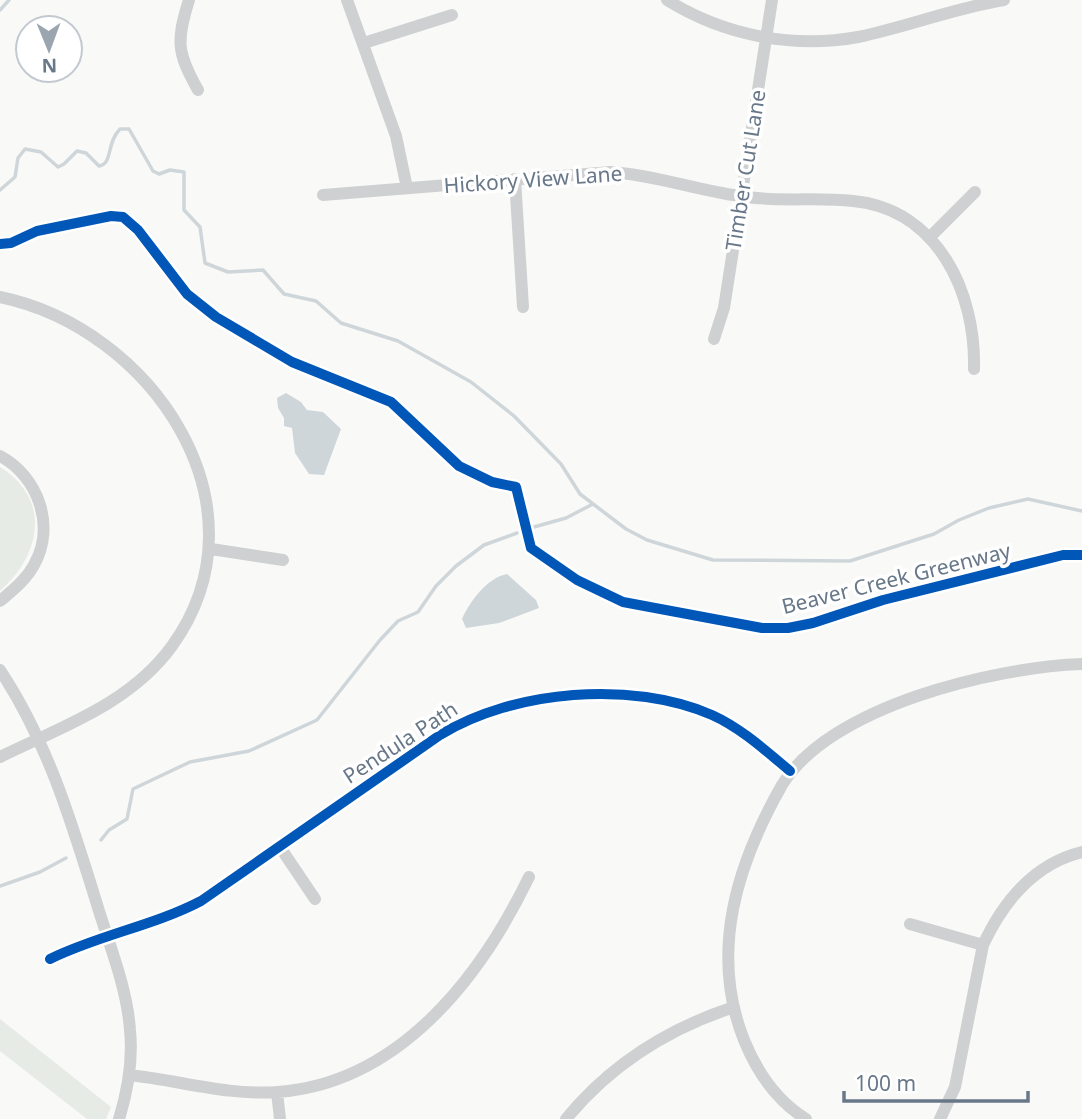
<svg xmlns="http://www.w3.org/2000/svg" width="1082" height="1119" viewBox="0 0 1082 1119" font-family="'Noto Sans',sans-serif">
	<style>
		.green { fill: #e7ebe5 }
		.water { fill: #cfd6da }
		.lines { fill: none; stroke-linecap: round; stroke-linejoin: round }
		.stream { stroke: #cfd6da; stroke-width: 3.5 }
		.minor { stroke: #cfd0d1; stroke-width: 12 }
		.cycleway-casing { stroke: #fff; stroke-width: 15 }
		.cycleway { stroke: #0057b8; stroke-width: 10 }
		.labels { text-anchor: middle; dominant-baseline: central; stroke-width: 7; stroke-linejoin: round; paint-order: stroke }
		.street-label { font-size: 21px; fill: #687889; stroke: #fff }
	</style>
	<rect width="100%" height="100%" fill="#f9f9f8"/>
	<path class="green" d="M0,467C52,499 41,555 0,591Z
		M0,1019L111,1107L106,1119H87L0,1051Z"/>
	<path class="water" d="M286,393L301,402L307,410L323,412L341,429L324,475L309,474L295,453L292,428L284,426V418L278,408L277,398Z
		M507,574L536,600L539,608L499,623L466,628L462,619C470,601 487,578 507,574Z"/>
	<g class="lines">
		<path class="stream" d="M0,10L9,0
			M0,190L15,177L18,158L25,149L41,152L58,167L64,164L77,151L86,153L99,166C113,164 106,143 120,129H129L153,171L159,174L170,170L184,172V210L200,227L205,263L228,272L263,270L284,294L316,301L341,323L398,341L471,382L514,416L561,464L580,494L626,529L647,540L713,560L850,561L934,534L959,520L989,508L1028,499L1082,511
			M534,527L566,518L593,504
			M101,840L109,830L127,819L133,789L190,762L249,751L317,720L380,640L398,621L418,612L436,586L456,566L484,545L517,533
			M0,886L40,872L66,858"/>
		<path class="minor" d="M189,0C176,41 177,53 198,90
			M347,0L396,136L407,188
			M667,0C723,35 792,49 858,37C907,27 954,8 1004,0
			M364,43L452,15
			M515,179L523,307
			M323,195L611,172C657,175 701,192 747,197C782,202 818,197 853,201C938,209 976,293 974,369
			M931,236L975,192
			M0,297C151,328 273,506 172,646C130,704 61,727 0,757
			M714,339L724,308L772,0
			M0,456C38,476 56,526 34,565C26,580 13,590 0,601
			M211,549L283,560
			M0,670C49,744 73,827 99,911C111,949 127,989 130,1030C133,1060 128,1090 119,1119
			M280,847L315,899
			M910,924L983,945
			M50,959C99,935 153,926 201,901L440,735C513,690 632,680 712,715C741,728 766,751 790,771
			M129,1075C178,1080 228,1096 278,1092C399,1083 480,978 529,877
			M277,1092L280,1119
			M566,1119C611,1064 667,1029 734,1007
			M806,1119C777,1101 757,1072 744,1040C709,952 737,864 782,785C830,706 995,667 1082,664
			M940,1119L955,1087L983,945C1003,902 1033,864 1082,852"/>
		<defs>
			<path id="cycleway" d="M0,244L11,243L37,231L111,216L123,217L138,230L187,294L216,317L292,362L391,402L459,466L492,482L516,487L531,548L577,580L623,602L762,628H788L813,623L883,600L1063,555H1082
				M50,959C99,935 153,926 201,901L440,735C513,690 632,680 712,715C741,728 766,751 790,771"/>
		</defs>
		<use href="#cycleway" class="cycleway-casing"/>
		<use href="#cycleway" class="cycleway"/>
	</g>
	<g class="labels">
		<g class="street-label">
			<text transform="translate(745 170) rotate(-81)">Timber Cut Lane</text>
			<text transform="translate(533 179) rotate(-4)">Hickory View Lane</text>
			<text transform="translate(896 578) rotate(-14)">Beaver Creek Greenway</text>
			<text transform="translate(400 742) rotate(-33)">Pendula Path</text>
		</g>
	</g>
	<g transform="translate(49 49) rotate(179)"><circle r="33" fill="#ffffff" stroke="#c3c9d0" stroke-width="2"/>
	<path d="M0-5L12 26L0 18L-12 26Z" fill="#9ba5b0"/>
	<text y="-10" font-size="19" font-weight="bold" text-anchor="middle" fill="#687889">N</text>
	</g>
	<path d="M844 1091v10h184v-10" fill="none" stroke="#687889" stroke-width="3.5"/>
	<text x="855" y="1091" font-size="21" fill="#687889" stroke="#ffffff" stroke-width="5" paint-order="stroke">100 m</text>
</svg>
